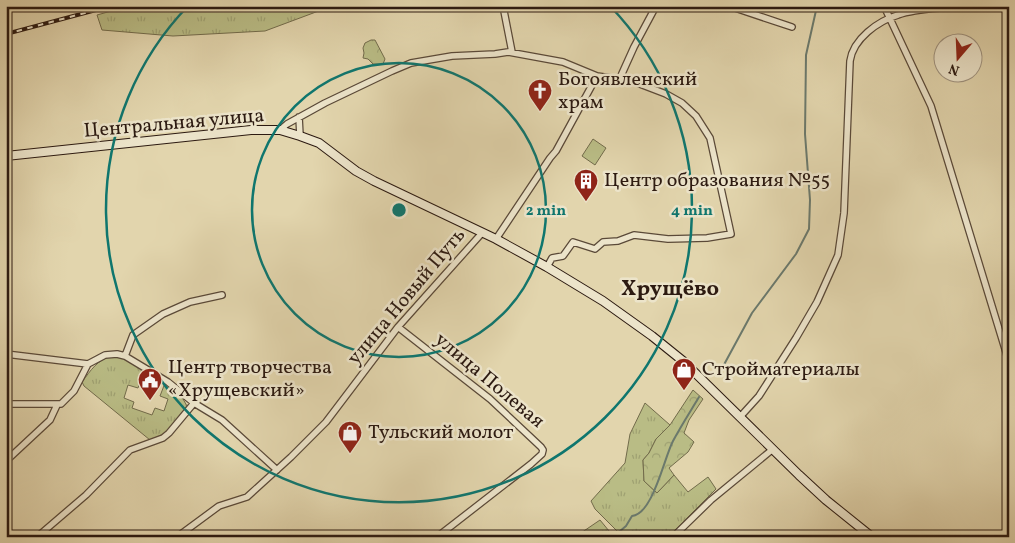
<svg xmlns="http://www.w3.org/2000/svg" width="1015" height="543" viewBox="0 0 1015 543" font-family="Vollkorn,serif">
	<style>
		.grass { fill: url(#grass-tufts); stroke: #726b4b }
		.forest { fill: url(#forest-crowns); stroke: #726b4b }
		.park { fill: #b9bc85; stroke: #726b4b }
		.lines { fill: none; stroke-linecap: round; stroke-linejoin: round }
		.stream { stroke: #6b796c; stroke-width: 2 }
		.street-casing { stroke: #5a4938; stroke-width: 8 }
		.secondary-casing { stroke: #2c1a11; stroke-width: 10 }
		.street { stroke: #ece4ca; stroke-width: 5.5 }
		.secondary { stroke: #ece4ca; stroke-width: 8 }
		.rail-casing { stroke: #2c1a11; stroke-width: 4 }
		.rail { stroke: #ece4ca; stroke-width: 2; stroke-dasharray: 5.5; stroke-linecap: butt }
		.ring { fill: none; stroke: #0f766e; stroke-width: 2.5 }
		.labels { text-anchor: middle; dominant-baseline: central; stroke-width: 5; stroke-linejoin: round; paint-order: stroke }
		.poi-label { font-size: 20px; fill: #2c1a11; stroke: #ece4ca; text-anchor: start }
		.street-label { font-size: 20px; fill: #2c1a11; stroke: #ece4ca }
		.quarter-label { font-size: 22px; font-weight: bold; fill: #2c1a11; stroke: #ece4ca }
		.centre { fill: #0f766e; stroke: #ece4ca; stroke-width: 2.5 }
		.ring-label { font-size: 15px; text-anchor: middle; font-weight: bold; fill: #0f766e; stroke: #ece4ca; stroke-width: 5; stroke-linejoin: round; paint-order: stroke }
	</style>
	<defs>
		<pattern id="grass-tufts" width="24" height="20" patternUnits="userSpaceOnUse" patternTransform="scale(1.25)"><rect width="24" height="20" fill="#b9bc85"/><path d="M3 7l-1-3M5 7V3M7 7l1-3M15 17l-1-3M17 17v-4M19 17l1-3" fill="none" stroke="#9fa172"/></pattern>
		<pattern id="forest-crowns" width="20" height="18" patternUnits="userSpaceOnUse" patternTransform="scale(1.25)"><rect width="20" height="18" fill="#b9bc85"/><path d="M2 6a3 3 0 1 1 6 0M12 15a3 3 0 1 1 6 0" fill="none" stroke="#9fa172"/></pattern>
	</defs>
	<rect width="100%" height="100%" fill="#e2d5ad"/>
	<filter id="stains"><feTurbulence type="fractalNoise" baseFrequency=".004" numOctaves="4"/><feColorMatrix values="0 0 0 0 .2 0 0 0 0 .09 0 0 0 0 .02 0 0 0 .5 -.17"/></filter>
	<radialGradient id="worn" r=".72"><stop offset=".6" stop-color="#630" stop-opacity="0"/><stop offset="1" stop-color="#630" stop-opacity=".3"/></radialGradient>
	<path class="grass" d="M129,6H332L265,31L173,36L102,30L97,15Z
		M112,356L123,358L144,370L138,388L128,385L124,398L134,402L132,408L152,415L155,408L164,411L168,399L160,396L165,383L183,399L187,406L166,433L150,440L84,386L82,382C91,370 97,360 112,356Z
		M645,403L670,425L656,439L649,453L643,460L644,481L657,493L674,475L688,492L708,477L716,489L668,537H623L595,509L591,501L625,463L630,434Z
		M600,520L614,537H575Z"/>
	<path class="forest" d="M371,40H375L385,59L383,64H373L368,59L363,58L364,53L363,48L365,43Z
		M693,390L703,399L689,420L684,433L694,442L688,452L669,468L674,475L657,493L644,481L643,460L649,453L656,439L670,425Z"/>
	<path class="park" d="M593,139L606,148L595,165L582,156Z"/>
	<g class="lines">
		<path class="stream" d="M720,372L752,313L796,254L809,229L810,200L805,134L806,55L817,6
			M613,537L626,526L632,516C653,514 664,458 673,441C681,426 690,412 699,397"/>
		<defs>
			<path id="street" d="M503,6L512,52
				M729,6L792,27
				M884,6L931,106L1009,362
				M620,78L634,47L656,6
				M299,117L300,136
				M280,130L287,124L325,103L392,71L411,63L452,56L495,54L508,52L563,62L597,76L632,81L666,94L682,103L696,116L710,138L731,234L707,238L668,239L634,235L618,241L603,242L595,249L573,242L563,256L552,258L547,267
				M496,239L550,158L556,151L597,76
				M398,327L490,399L541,447L543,450L542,454L531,464L437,537
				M6,354L88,364L105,355L117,354L125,356L168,382L194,403L222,420L277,470
				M125,356L133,335L163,314L190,302L222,295
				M6,404H61L74,391L88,364
				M740,417L759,396L796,338L817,302L838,255L844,213L850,61C853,39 878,21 898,15C918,8 940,9 960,6
				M6,461L50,420L57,405
				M37,537L86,495L130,450L163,438L169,433L194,403
				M177,537L219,506L247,497L291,457L326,422L398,327L482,233
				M673,537L711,500L773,449"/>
			<path id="secondary" d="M6,156L251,130H280L300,136L319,143L356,171L374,181L496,239L547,267L603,301L652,336L683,361L799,475L826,500L872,537"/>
		</defs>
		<use href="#street" class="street-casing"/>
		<use href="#secondary" class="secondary-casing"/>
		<use href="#street" class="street"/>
		<use href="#secondary" class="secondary"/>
		<defs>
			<path id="rail" d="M6,34L111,6"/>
		</defs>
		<use href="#rail" class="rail-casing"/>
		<use href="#rail" class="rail"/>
	</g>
	<g class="ring">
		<circle cx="399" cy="210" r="147"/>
		<path d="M610 6A293 293 0 1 1 188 6"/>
	</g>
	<defs>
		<symbol id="church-pin" viewBox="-11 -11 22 30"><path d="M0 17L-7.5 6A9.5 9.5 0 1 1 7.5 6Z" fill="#8f2418" stroke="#ece4ca"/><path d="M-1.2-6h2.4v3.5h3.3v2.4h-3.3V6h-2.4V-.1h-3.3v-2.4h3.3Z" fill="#fff"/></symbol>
		<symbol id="building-pin" viewBox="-11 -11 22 30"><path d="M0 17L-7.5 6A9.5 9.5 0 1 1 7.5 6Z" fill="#8f2418" stroke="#ece4ca"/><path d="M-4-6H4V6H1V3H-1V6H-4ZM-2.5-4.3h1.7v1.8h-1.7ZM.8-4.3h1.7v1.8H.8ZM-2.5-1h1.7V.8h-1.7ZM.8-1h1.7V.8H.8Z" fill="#fff"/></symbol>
		<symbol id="shop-pin" viewBox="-11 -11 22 30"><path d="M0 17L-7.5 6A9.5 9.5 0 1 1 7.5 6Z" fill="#8f2418" stroke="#ece4ca"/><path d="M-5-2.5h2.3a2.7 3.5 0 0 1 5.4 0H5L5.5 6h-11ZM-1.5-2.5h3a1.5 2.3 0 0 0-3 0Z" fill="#fff"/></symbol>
		<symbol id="civic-pin" viewBox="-11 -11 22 30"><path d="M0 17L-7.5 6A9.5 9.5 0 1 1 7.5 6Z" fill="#8f2418" stroke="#ece4ca"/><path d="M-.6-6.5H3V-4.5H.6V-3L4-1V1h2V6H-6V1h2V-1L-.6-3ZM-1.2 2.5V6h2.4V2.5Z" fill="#fff"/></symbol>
	</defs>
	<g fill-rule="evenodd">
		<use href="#church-pin" x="526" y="77" width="28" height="38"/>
		<use href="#building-pin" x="572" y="167" width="28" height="38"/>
		<use href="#shop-pin" x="670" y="356" width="28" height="38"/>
		<use href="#civic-pin" x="136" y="366" width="28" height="38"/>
		<use href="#shop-pin" x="336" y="419" width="28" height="38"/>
	</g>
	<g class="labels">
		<g class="poi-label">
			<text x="558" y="80">Богоявленский<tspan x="558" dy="23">храм</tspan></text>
			<text x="604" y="181">Центр образования №55</text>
			<text x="168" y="368">Центр творчества<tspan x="168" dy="23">«Хрущевский»</tspan></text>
			<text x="702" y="370">Стройматериалы</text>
			<text x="368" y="433">Тульский молот</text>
		</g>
		<g class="street-label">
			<text transform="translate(174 124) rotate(-5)">Центральная улица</text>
			<text transform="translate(407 297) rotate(-50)">улица Новый Путь</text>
			<text transform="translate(489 381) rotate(40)">улица Полевая</text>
		</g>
		<g class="quarter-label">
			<text x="670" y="289">Хрущёво</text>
		</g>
	</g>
	<circle cx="399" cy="210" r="8" class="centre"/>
	<g class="ring-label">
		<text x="546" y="215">2 min</text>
		<text x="692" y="215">4 min</text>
	</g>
	<rect width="1015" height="543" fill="none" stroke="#e2d5ad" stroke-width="25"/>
	<rect x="8" y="8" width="1000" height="528" fill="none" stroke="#2c1a11" stroke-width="2.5"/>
	<rect x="12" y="12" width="990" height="518" fill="none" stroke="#2c1a11"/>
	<g transform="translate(958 58) rotate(199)"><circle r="24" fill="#ece4ca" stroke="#9f9380"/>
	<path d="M0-4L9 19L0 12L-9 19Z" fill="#8f2418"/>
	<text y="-8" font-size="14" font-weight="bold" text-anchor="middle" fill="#2c1a11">N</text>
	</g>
	<rect width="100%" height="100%" filter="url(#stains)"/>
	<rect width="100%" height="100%" fill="url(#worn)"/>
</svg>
